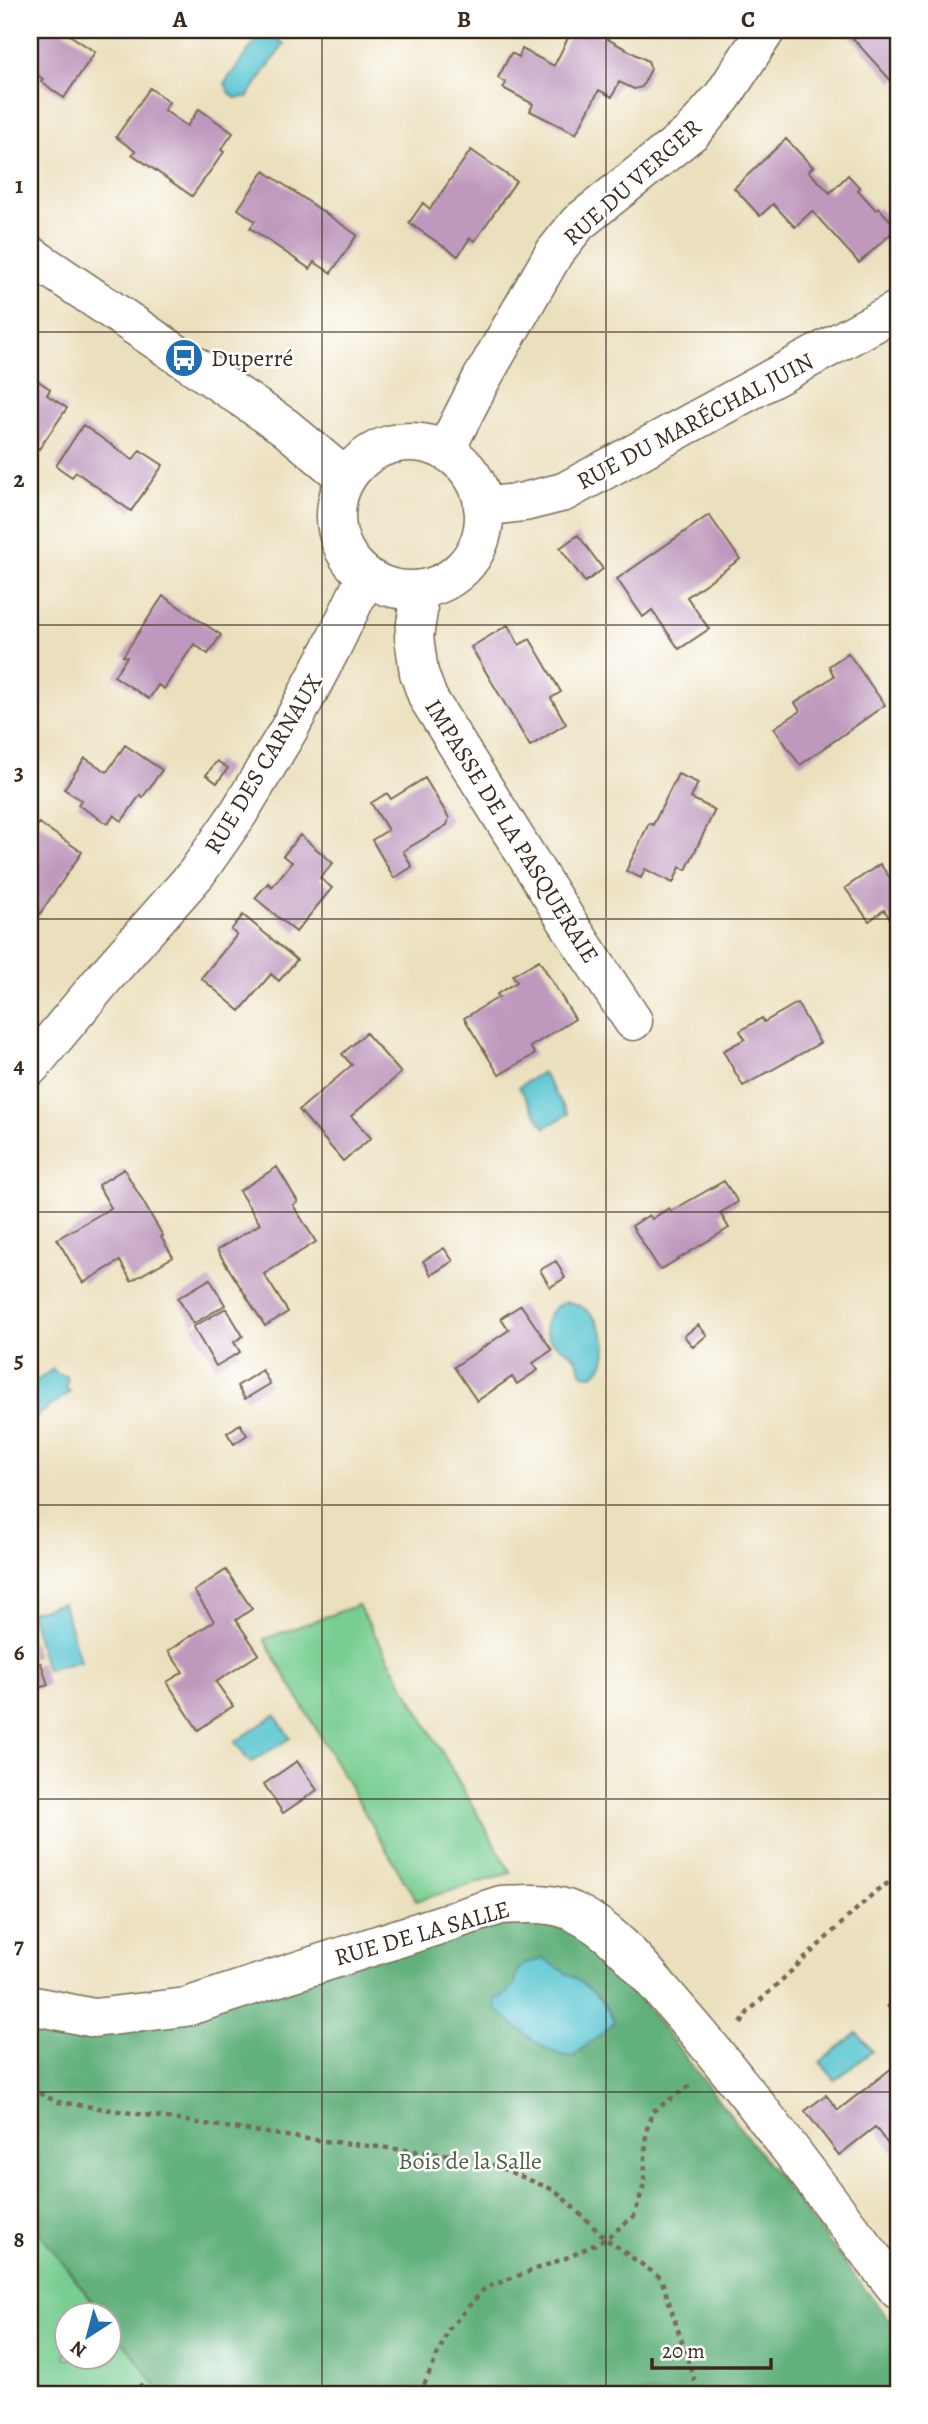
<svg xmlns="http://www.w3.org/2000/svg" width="928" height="2424" viewBox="0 0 928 2424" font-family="Alegreya,serif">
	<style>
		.green { fill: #78ce92; stroke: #5a7c58; stroke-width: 2 }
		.forest { fill: #62b17c; stroke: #4e6e4d; stroke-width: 2 }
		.water { fill: #5ac6d1; stroke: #4a7878; stroke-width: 2 }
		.building { fill: #bf99bd }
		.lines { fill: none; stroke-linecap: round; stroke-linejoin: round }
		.minor-casing { stroke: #796a56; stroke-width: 41 }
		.path { stroke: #796a56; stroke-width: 4.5; stroke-dasharray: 5 5; stroke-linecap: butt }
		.minor { stroke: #fff; stroke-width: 38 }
		.grid { fill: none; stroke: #3b2a1e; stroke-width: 2; stroke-opacity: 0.55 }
		.labels { text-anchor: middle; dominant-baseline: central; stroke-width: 5; stroke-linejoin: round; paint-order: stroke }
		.street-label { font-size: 24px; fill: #3b2a1e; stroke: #fff }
		.poi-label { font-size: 24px; fill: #3b2a1e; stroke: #fff; text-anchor: start }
		.park-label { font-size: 24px; fill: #506347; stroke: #fff }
		.neatline { fill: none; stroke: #3b2a1e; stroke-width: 2.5 }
		.grid-label { font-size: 23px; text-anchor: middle; font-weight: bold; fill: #3b2a1e }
	</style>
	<rect width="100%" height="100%" fill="#fff"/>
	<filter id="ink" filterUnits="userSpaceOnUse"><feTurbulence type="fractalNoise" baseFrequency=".0143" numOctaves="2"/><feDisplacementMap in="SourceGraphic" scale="14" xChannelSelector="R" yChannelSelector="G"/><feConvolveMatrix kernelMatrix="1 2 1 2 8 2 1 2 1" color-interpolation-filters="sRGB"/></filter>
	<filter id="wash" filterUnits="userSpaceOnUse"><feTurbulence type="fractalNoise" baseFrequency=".00686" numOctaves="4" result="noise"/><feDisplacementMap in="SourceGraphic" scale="28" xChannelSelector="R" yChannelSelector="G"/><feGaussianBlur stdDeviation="1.57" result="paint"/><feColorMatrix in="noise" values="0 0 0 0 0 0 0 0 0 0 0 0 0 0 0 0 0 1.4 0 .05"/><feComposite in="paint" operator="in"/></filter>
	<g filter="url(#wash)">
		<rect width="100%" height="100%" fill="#ebe0bd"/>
		<path class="green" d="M358,1605L511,1873L416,1901L264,1639Z
			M30,2220L103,2315L66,2316V2358H108L109,2323L163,2394H30Z"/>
		<path class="forest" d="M501,1905L573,1912L898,2332V2394H163L109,2323L108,2316L103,2315L30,2220V2005L94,2018Z"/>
		<path class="water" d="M263,31L284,44L247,97L235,98L228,91L225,83Z
			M542,1072L568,1114L545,1128L519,1087Z
			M566,1302C597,1303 622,1355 593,1375L583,1374C579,1367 578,1360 572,1354C565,1348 554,1346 549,1338C540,1323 551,1306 566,1302Z
			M53,1369L57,1375H64L68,1378L66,1387L70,1392L30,1421V1386Z
			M63,1603L80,1661L46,1670L30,1612Z
			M275,1715L290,1738L250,1763L235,1742Z
			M543,1959C571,1975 602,1992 614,2022C603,2036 586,2044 573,2057C545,2056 518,2027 497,2010L495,2000L505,1995L515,1984L517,1971L526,1963Z
			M857,2033L872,2051L835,2080L820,2062Z"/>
		<g id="blocks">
			<path class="building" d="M30,30H62L95,52L64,98L41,82L43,79L30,70Z
				M572,30H591L648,61L651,69L642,87L634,89L619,82L612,97L599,90L576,134L530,111L533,104L503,88L506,83L498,78L511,53L519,57L522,49L554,66Z
				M850,30H898V79L893,83L847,32Z
				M150,88L169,102L164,110L187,126L199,109L233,133L221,150L224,152L192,196L132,154L135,151L116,137Z
				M786,139L813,167L808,171L830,193L848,175L860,188L858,190L876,210L879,208L897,228L859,263L812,211L795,227L773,204L760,216L734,188Z
				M471,150L516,181L475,241L470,238L458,256L409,223L423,203L430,209Z
				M264,171L357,235L331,273L314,262L310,269L250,228L255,221L238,209Z
				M30,375L50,389L47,395L67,408L39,449L30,443Z
				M83,425L133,460L140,450L163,465L131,511L76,472L72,477L56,466Z
				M709,515L740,559L687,597L709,629L679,649L652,610L643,617L617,579Z
				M578,535L603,569L585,582L560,548Z
				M163,596L221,635L208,654L194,644L164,689L158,685L149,699L114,676L127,657L123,656Z
				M508,625L519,645L530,639L561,692L551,698L566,724L530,746L471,647Z
				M848,653L885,705L800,765L774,728L800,711L795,703L834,676L829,666Z
				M125,745L162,770L143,797L140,795L122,821L114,815L108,824L78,805L81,800L64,789L85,758L107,772Z
				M217,761L228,768L217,783L206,775Z
				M678,774L698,783L691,798L715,810L686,870L680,867L673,883L645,869L641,878L626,871L649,823L653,825Z
				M425,778L449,818L447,825L403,851L412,867L394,878L372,840L388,830L371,803L387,793L391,799Z
				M39,823L82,852L39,915L30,908V837Z
				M300,835L333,863L320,878L332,888L296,932L255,898L268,883L272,887L292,862L283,856Z
				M880,864L898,889V930L884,910L869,921L845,888Z
				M243,915L297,960L279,981L271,974L240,1011L201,978L237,935L231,930Z
				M539,960L575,1019L530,1047L535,1054L499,1075L464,1018L499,997L497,994L517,982L513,975Z
				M797,1003L820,1043L743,1086L723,1051L745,1039L740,1031L762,1018L764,1022Z
				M366,1033L401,1073L351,1116L371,1138L343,1161L299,1110L352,1065L342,1054Z
				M277,1167L298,1202L293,1205L316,1242L264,1274L288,1312L265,1326L217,1250L260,1224L239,1191Z
				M124,1169L163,1236L161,1237L173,1257L131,1281L120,1261L83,1283L57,1239L111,1208L98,1185Z
				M724,1181L738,1202L720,1213L729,1228L660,1270L632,1226L649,1215L652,1219L669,1208L671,1211Z
				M444,1248L453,1261L431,1275L423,1261Z
				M556,1261L565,1278L550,1287L540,1270Z
				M210,1279L225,1305L193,1324L178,1298Z
				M521,1305L552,1350L533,1363L538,1370L517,1384L512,1377L477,1401L454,1367L509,1330L501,1318Z
				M226,1308L243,1336L234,1342L240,1352L216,1366L193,1327Z
				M698,1325L707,1335L693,1347L684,1336Z
				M262,1370L270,1384L245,1399L237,1386Z
				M240,1424L247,1435L234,1444L227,1433Z
				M226,1570L252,1609L236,1620L259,1654L216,1682L233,1706L198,1730L167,1682L183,1672L168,1651L214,1621L194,1591Z
				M30,1635L37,1656L30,1659Z
				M41,1663L48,1685L35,1689L30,1676V1666Z
				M297,1761L317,1790L283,1813L264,1784Z
				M898,1995V2017L887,2006Z
				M892,2068L898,2076V2154L896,2155L875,2127L839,2155L805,2111L826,2095L838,2110Z"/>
		</g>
	</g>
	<g filter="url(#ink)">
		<use href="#blocks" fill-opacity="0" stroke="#796a56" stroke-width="2"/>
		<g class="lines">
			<defs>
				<path id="minor" d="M30,255L285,427L346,478
					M336 516a74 74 0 1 1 148 0a74 74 0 1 1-148 0Z
					M445,451L481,380L554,253L578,223L692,132L723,96L766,30
					M483,507L524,502L564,492L898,310
					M413,590L418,611L414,637L419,673L428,698L572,929L633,1021
					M30,1067L105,977L196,874L238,814L289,729L333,645L366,576
					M30,2005L94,2018L186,2007L501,1905C525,1904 551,1901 574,1912C616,1932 645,1972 675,2006C754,2096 823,2196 898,2290"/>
			</defs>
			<use href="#minor" class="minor-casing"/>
			<path class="path" d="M741,2024L748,2012L877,1890L898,1877
				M30,2089L58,2102L307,2139L477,2158L556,2191L606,2239L661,2278L699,2394
				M131,2394L145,2382
				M420,2394L449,2329L485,2288L571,2256L606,2239L634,2216L644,2185L646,2132L652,2112L692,2084"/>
			<use href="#minor" class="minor"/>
		</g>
	</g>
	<path class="grid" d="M322,30V2394M606,30V2394M30,332H898M30,625H898M30,919H898M30,1212H898M30,1505H898M30,1799H898M30,2092H898"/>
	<defs>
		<symbol id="bus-disc" viewBox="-11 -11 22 22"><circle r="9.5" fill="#1f6fb2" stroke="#fff"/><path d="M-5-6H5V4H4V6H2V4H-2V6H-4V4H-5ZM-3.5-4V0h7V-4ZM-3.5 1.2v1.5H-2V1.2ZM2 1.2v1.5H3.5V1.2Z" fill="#fff"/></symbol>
	</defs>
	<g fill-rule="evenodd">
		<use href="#bus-disc" x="162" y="336" width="44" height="44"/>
	</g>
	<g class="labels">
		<g class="street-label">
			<text transform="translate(632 182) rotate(-42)">RUE DU VERGER</text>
			<text transform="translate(695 421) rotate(-28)">RUE DU MARÉCHAL JUIN</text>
			<text transform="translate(263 764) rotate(-59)">RUE DES CARNAUX</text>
			<text transform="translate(512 831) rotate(58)">IMPASSE DE LA PASQUERAIE</text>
			<text transform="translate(422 1933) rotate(-16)">RUE DE LA SALLE</text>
		</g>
		<g class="poi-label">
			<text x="211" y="358">Duperré</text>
		</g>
		<g class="park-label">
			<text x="470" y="2161">Bois de la Salle</text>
		</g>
	</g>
	<rect width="928" height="2424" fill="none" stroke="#fff" stroke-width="77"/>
	<g transform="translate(88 2336) rotate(216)"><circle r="33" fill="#ffffff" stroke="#b1aaa5" stroke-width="2"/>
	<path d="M0-5L12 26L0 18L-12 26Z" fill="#1f6fb2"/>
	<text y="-10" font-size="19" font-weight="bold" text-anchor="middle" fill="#3b2a1e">N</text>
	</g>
	<path d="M652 2358v10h119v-10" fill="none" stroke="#3b2a1e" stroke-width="3.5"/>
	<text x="662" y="2358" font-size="21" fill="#3b2a1e" stroke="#ffffff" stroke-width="5" paint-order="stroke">20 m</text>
	<rect x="38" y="38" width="852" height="2348" class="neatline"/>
	<g class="grid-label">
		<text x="180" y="27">A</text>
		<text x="464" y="27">B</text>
		<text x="748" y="27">C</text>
		<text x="19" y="193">1</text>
		<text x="19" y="487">2</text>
		<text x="19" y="780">3</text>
		<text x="19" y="1073">4</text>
		<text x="19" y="1367">5</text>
		<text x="19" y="1660">6</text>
		<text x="19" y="1953">7</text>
		<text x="19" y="2247">8</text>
	</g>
</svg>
